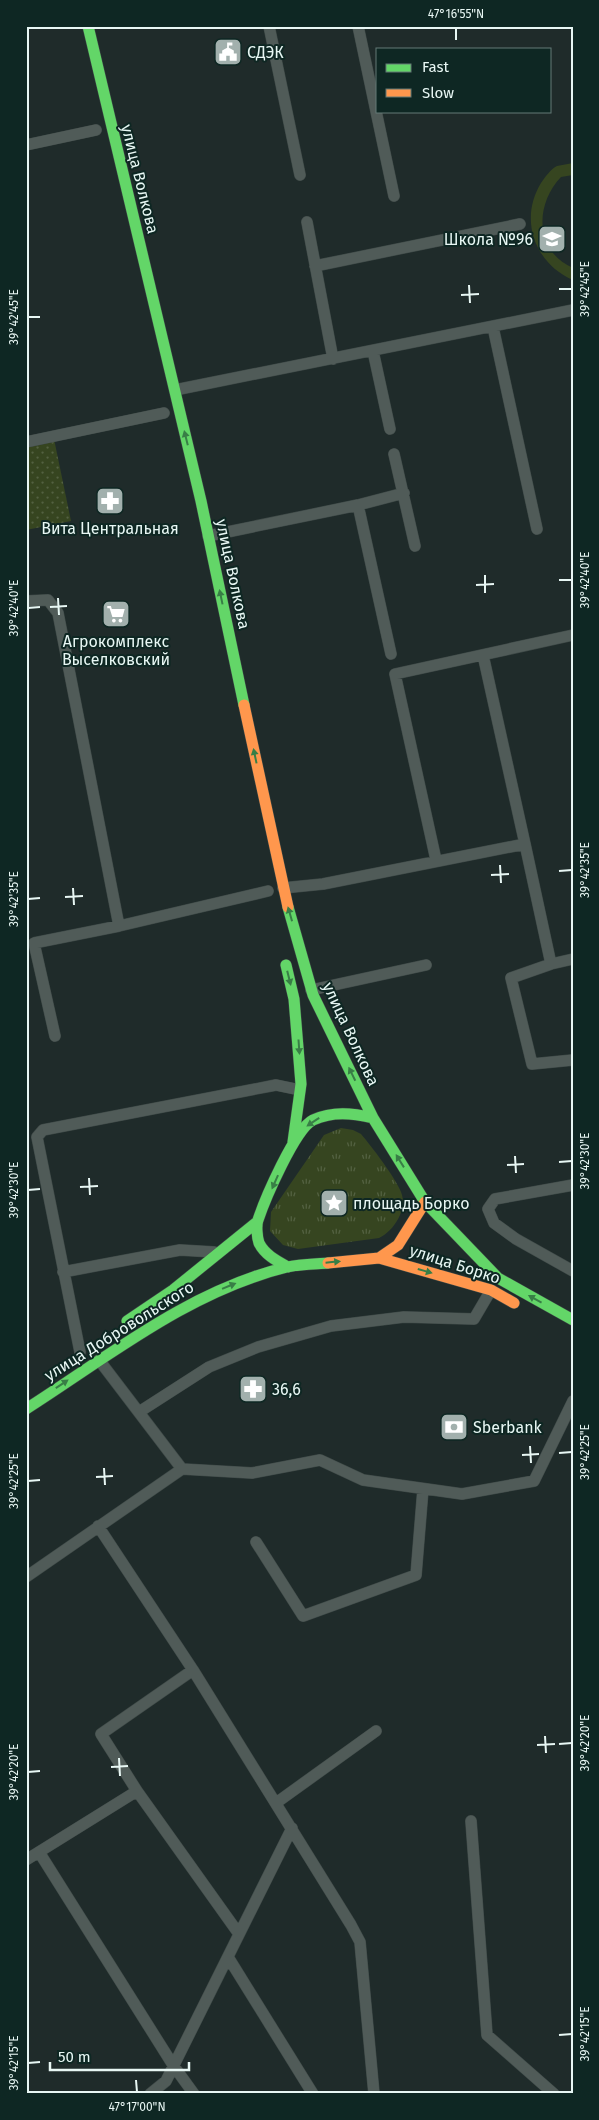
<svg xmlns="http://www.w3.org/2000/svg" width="599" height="2120" viewBox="0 0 599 2120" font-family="'Fira Sans',sans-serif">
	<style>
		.grass { fill: url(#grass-tufts) }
		.park { fill: url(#park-dots) }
		.garden { fill: #364520 }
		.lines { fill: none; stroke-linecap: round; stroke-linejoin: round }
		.lane-casing { stroke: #3e4947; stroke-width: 12 }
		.fast-casing { stroke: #3e4947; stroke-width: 12 }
		.slow-casing { stroke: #3e4947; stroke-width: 12 }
		.lane { stroke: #505b58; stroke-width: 11 }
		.fast { stroke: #63d668; stroke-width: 11 }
		.slow { stroke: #ff974d; stroke-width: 11 }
		.oneway { fill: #387e46 }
		.ticks { fill: none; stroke: #e8f7f4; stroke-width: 2 }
		.labels { text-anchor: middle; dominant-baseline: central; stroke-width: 4; stroke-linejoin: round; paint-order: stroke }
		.poi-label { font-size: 16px; fill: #e8f7f4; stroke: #0e2723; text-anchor: start }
		.street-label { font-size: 16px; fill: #e8f7f4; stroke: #0e2723 }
		.neatline { fill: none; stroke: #e8f7f4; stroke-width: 2 }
		.ticks-label { font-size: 12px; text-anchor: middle; fill: #e8f7f4 }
	</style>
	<defs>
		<pattern id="grass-tufts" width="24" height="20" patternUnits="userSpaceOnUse" patternTransform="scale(1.25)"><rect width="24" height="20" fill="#364520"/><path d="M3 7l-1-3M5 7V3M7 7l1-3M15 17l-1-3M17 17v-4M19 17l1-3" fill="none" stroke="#536141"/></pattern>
		<pattern id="park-dots" width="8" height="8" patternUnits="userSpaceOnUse" patternTransform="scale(1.25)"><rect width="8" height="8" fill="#364520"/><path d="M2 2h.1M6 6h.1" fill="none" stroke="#536141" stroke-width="1.8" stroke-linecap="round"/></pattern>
	</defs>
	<rect width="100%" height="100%" fill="#1f2b2a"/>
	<path class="grass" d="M341,1128L353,1130L361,1134C372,1147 395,1177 401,1192C408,1209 394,1231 379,1238L298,1249L283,1245L270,1231L271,1212L324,1135Z"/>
	<path class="park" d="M54,439L71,521L26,530V445Z"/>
	<path class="garden" d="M573,163V175L561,177C535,204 534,251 573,268V280C534,263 519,219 541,183C545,177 551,169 557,166C562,165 568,164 573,163Z"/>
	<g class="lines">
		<defs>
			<path id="lane" d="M269,26L300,175
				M358,26L394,196
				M26,145L96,130
				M307,222L333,359
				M315,266L520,224
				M493,327L537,529
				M373,351L390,429
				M175,390L573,310
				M26,442L164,413
				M394,454L415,546
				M358,505L391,654
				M208,536L358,505L404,493
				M26,601L48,600L58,613L119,926L268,891
				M525,844L551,964L511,978L532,1064L573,1060
				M436,860L395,674L573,635
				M283,888L323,884L525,844L483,655
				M551,964L573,959
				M311,990L426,965
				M55,1036L34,943L119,926
				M573,1185L495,1199L488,1209L494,1223L516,1239L573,1271
				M63,1272L180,1250L214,1252
				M80,1352L37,1137L43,1130L276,1085L300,1090
				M99,1360L182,1469
				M139,1412L209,1367L258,1347L331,1326L404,1317L474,1319L491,1290
				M98,1526L193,1670L351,1925L360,1942L374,2094
				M256,1542L303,1616L416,1575L423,1489
				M26,1577L182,1469L252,1473L320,1460L363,1480L462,1494L534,1481L573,1401
				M137,1791L101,1734L193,1670
				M276,1803L376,1731
				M471,1821L487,2035L554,2094
				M39,1852L173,2065L194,2094
				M26,1860L137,1791L239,1934
				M228,1957L313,2094
				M150,2094L166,2081L292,1828"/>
			<path id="fast" d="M88,26L201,501L244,705
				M288,907L313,995L373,1118L425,1202L498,1278L573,1320
				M286,965L294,999L301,1084L293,1142
				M288,1267C277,1261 265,1255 259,1243C257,1237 256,1225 258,1220C265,1199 295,1129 313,1120C333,1111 352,1113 373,1118
				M127,1321L173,1290L257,1222
				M26,1409C109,1356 189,1291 287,1267C300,1264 315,1264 328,1263"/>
			<path id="slow" d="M244,705L288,907
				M379,1258L491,1290L514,1303
				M328,1263L379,1258L398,1245L425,1202"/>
		</defs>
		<use href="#lane" class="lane-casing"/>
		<use href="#fast" class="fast-casing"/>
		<use href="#slow" class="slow-casing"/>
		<use href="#lane" class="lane"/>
		<use href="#fast" class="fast"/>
		<use href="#slow" class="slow"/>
	</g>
	<defs><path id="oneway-solid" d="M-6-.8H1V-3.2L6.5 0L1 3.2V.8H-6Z" transform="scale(1.25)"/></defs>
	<g class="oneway">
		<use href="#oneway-solid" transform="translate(186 438) rotate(-104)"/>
		<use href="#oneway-solid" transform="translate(221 597) rotate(-102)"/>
		<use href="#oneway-solid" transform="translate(255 756) rotate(-102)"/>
		<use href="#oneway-solid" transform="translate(290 914) rotate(-106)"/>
		<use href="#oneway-solid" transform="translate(289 978) rotate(76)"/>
		<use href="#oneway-solid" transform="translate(299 1047) rotate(86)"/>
		<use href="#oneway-solid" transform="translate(352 1074) rotate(-116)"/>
		<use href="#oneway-solid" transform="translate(313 1122) rotate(146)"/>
		<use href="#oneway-solid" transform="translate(400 1161) rotate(-122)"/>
		<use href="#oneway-solid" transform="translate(275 1182) rotate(114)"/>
		<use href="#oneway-solid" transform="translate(333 1262) rotate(-6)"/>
		<use href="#oneway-solid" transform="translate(425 1271) rotate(16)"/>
		<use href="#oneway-solid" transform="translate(229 1286) rotate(-22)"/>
		<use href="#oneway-solid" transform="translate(535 1299) rotate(-151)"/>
		<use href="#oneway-solid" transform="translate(62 1384) rotate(-34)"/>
	</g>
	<path class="ticks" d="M456,28V40M469,285L470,303M559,289H572M461,295L479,294M28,317H40M485,575V593M559,580H572M476,585L494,584M58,598L59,615M50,607L67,606M28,608L40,607M500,865L501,883M559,871L572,870M491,875L509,874M73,888L74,905M65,897L83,896M28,899L40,898M515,1156L516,1173M559,1162L572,1161M507,1165L524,1164M89,1178L90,1195M80,1187L98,1186M28,1190L40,1189M530,1446L531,1463M559,1453L572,1452M522,1455L539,1454M104,1468L105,1485M96,1477L113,1476M28,1481L40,1480M545,1736L546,1753M559,1744L572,1743M537,1745L555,1744M119,1758L120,1776M111,1767L128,1766M28,1772L40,1771M559,2035L572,2034M28,2063L40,2062M136,2080L137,2092"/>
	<defs>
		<symbol id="civic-square" viewBox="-11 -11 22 22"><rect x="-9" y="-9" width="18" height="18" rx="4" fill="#a2b0ad" stroke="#0e2723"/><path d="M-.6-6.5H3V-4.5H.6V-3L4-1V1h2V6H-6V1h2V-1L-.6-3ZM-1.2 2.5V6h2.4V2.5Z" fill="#fff"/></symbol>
		<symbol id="school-square" viewBox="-11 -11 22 22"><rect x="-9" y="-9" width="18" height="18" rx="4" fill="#a2b0ad" stroke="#0e2723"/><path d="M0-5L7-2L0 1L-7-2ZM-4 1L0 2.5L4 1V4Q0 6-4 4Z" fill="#fff"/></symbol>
		<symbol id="pharmacy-square" viewBox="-11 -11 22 22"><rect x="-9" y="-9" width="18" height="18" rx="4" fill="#a2b0ad" stroke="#0e2723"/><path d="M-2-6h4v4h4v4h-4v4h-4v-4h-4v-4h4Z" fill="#fff"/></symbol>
		<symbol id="supermarket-square" viewBox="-11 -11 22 22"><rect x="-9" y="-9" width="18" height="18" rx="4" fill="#a2b0ad" stroke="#0e2723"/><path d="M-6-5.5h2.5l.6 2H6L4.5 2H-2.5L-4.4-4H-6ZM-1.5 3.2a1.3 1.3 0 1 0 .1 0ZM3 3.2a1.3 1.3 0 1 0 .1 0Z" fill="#fff"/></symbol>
		<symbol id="sight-square" viewBox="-11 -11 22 22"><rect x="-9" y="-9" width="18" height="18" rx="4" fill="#a2b0ad" stroke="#0e2723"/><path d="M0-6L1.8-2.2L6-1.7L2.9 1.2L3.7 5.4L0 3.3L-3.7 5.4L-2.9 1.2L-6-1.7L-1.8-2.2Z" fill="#fff"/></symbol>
		<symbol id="bank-square" viewBox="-11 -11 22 22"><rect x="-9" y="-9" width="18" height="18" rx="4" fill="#a2b0ad" stroke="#0e2723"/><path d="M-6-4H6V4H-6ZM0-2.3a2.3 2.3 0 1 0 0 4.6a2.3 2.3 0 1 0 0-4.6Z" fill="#fff"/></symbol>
	</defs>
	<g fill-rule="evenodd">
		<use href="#civic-square" x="212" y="36" width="32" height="32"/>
		<use href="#school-square" x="536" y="223" width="32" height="32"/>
		<use href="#pharmacy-square" x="94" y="485" width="32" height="32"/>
		<use href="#supermarket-square" x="100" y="598" width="32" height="32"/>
		<use href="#sight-square" x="318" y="1187" width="32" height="32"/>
		<use href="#pharmacy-square" x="237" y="1373" width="32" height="32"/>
		<use href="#bank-square" x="438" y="1411" width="32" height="32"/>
	</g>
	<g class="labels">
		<g class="poi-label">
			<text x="247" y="52">СДЭК</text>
			<text x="533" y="239" text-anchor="end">Школа №96</text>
			<text x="110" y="528" text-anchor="middle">Вита Центральная</text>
			<text x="116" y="641" text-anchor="middle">Агрокомплекс<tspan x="116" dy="18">Выселковский</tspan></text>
			<text x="353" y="1203">площадь Борко</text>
			<text x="272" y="1389">36,6</text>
			<text x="473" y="1427">Sberbank</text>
		</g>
		<g class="street-label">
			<text transform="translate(140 179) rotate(76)">улица Волкова</text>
			<text transform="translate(233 574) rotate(78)">улица Волкова</text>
			<text transform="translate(351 1034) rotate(65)">улица Волкова</text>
			<text transform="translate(455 1264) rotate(18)">улица Борко</text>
			<text transform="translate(119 1331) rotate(-32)">улица Добровольского</text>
		</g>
	</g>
	<rect width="599" height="2120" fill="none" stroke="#0e2723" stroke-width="55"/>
	<rect x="376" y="48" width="175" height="65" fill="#0e2723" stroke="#657a77"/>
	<rect x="386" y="64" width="25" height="8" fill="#63d668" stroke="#657a77"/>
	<text x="422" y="72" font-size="15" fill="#e8f7f4">Fast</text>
	<rect x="386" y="89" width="25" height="8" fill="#ff974d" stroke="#657a77"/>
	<text x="422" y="98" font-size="15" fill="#e8f7f4">Slow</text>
	<path d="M50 2062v8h139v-8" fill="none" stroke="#e8f7f4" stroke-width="2.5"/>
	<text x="58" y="2062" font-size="15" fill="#e8f7f4" stroke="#0e2723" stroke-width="4" paint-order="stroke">50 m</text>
	<rect x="28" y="28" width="544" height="2064" class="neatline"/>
	<g class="ticks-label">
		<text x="456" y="18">47°16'55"N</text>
		<text transform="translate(585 289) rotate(-90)" y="4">39°42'45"E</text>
		<text transform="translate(14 317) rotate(-90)" y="4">39°42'45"E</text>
		<text transform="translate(585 580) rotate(-90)" y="4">39°42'40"E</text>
		<text transform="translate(14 608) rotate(-90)" y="4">39°42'40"E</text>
		<text transform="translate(585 870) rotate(-90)" y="4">39°42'35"E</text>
		<text transform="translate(14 899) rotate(-90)" y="4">39°42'35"E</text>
		<text transform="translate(585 1161) rotate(-90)" y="4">39°42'30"E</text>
		<text transform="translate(14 1190) rotate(-90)" y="4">39°42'30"E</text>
		<text transform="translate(585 1452) rotate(-90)" y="4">39°42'25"E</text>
		<text transform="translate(14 1481) rotate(-90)" y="4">39°42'25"E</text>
		<text transform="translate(585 1743) rotate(-90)" y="4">39°42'20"E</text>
		<text transform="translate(14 1772) rotate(-90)" y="4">39°42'20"E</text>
		<text transform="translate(585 2034) rotate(-90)" y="4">39°42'15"E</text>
		<text transform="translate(14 2063) rotate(-90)" y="4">39°42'15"E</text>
		<text x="137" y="2111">47°17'00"N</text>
	</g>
</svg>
